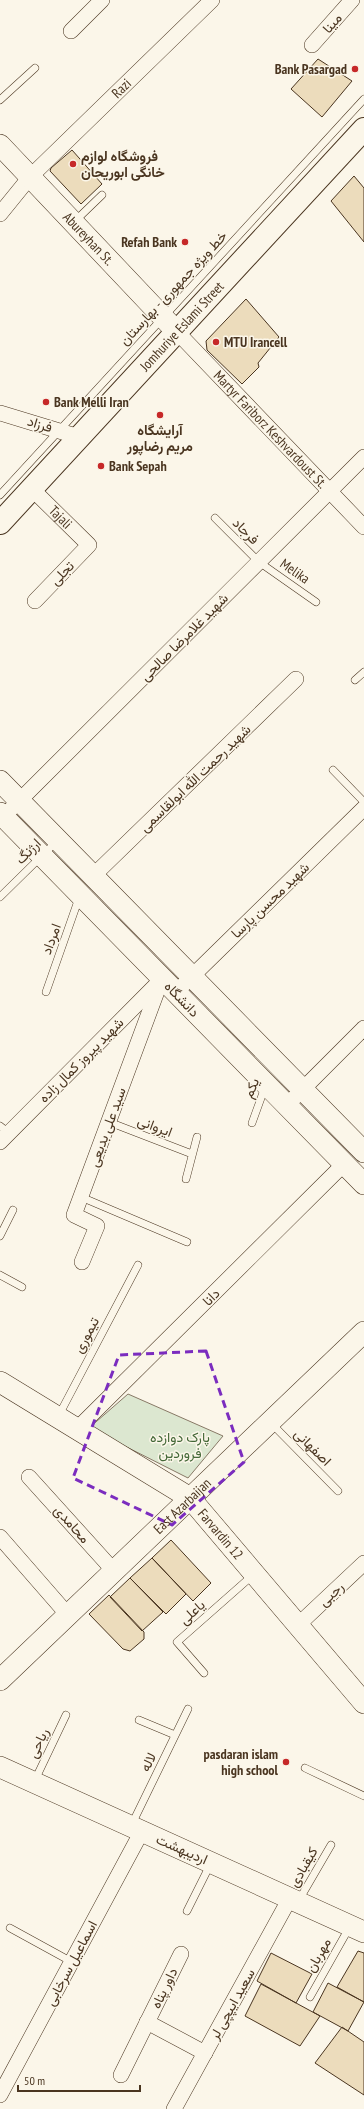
<svg xmlns="http://www.w3.org/2000/svg" width="364" height="2109" viewBox="0 0 364 2109" font-family="'PT Sans Narrow',Vazirmatn,sans-serif">
	<style>
		.green { fill: #dce7d0; stroke: #887966 }
		.building { fill: #ecdcbc; stroke: #4a3520 }
		.lines { fill: none; stroke-linecap: round; stroke-linejoin: round }
		.lane-casing { stroke: #4a3520; stroke-width: 8 }
		.street-casing { stroke: #4a3520; stroke-width: 16 }
		.secondary-casing { stroke: #4a3520; stroke-width: 22 }
		.primary-casing { stroke: #4a3520; stroke-width: 24 }
		.lane { stroke: #fbf6e9; stroke-width: 7 }
		.street { stroke: #fbf6e9; stroke-width: 15 }
		.secondary { stroke: #fbf6e9; stroke-width: 21 }
		.primary { stroke: #fbf6e9; stroke-width: 22 }
		.marked { fill: none; stroke: #7b2cbf; stroke-width: 3; stroke-dasharray: 8 5; stroke-linejoin: round }
		.poi-dot { fill: #c62828; stroke: #fbf6e9; stroke-width: 1.5 }
		.labels { text-anchor: middle; dominant-baseline: central; stroke-width: 3; stroke-linejoin: round; paint-order: stroke }
		.street-label { font-size: 14px; fill: #4a3520; stroke: #fbf6e9 }
		.poi-label { font-size: 14px; font-weight: bold; fill: #4a3520; stroke: #fbf6e9; text-anchor: start }
		.park-label { font-size: 14px; fill: #436837; stroke: #fbf6e9 }
	</style>
	<rect width="100%" height="100%" fill="#fbf6e9"/>
	<path class="green" d="M128,1394L223,1436L188,1478L89,1428Z"/>
	<path class="building" d="M318,59L352,81L322,117L291,89Z
		M72,150L102,184L81,204L50,171L51,168Z
		M354,176L364,188V242L331,201Z
		M246,299L279,337L258,363L259,367L242,384L207,350L206,341Z
		M171,1540L211,1583L193,1601L152,1558Z
		M152,1558L186,1594L166,1614L130,1578Z
		M130,1578L163,1612L142,1631L110,1597Z
		M109,1595L144,1632V1639L130,1651L123,1649L89,1614Z
		M358,1951L364,1953V2002L337,1987Z
		M271,1953L312,1974L296,2003L257,1981Z
		M328,1983L364,2002L348,2031L313,2012Z
		M261,1984L320,2016L300,2046L245,2016Z
		M342,2027L364,2042V2095L315,2063Z"/>
	<g class="lines">
		<defs>
			<path id="lane" d="M0,100L35,68
				M75,221L102,195
				M0,495L364,99
				M215,518L259,562L316,602
				M355,680L364,672
				M333,770L364,802
				M0,897L57,841
				M46,992L79,898
				M109,1122L192,1154
				M252,1123L265,1087
				M0,1126L9,1133
				M186,1179L197,1137
				M81,1197L187,1242
				M0,1236L13,1210
				M0,1275L22,1287
				M59,1415L138,1265
				M271,1423L338,1491
				M204,1673L177,1642L253,1575
				M139,1720L175,1735
				M305,1768L364,1796
				M35,1780L66,1715
				M132,1824L188,1709
				M299,1900L331,1845
				M187,1911L210,1865
				M10,1928L72,1962
				M310,1997L349,1928"/>
			<g id="street">
				<path d="M71,31L102,0"/>
				<path d="M312,45L352,0"/>
				<path id="s1" d="M0,214L30,177L212,0"/>
				<path id="s2" d="M177,332L364,527"/>
				<path d="M0,413L79,437"/>
				<path id="s3" d="M32,489L89,545L35,601"/>
				<path d="M4,816L364,457"/>
				<path d="M93,876L296,679"/>
				<path d="M176,992L364,808"/>
				<path d="M287,1105L364,1028"/>
				<path d="M0,1142L159,982"/>
				<path d="M82,1262L97,1226L74,1215L162,978"/>
				<path d="M77,1429L344,1164"/>
				<path d="M29,1477L114,1571"/>
				<path d="M0,1537L68,1615"/>
				<path d="M298,1625L364,1563"/>
				<path d="M147,2022L205,2053"/>
				<path d="M121,2075L181,1954"/>
				<path d="M0,2095L142,1831"/>
				<path d="M174,2109L290,1898"/>
			</g>
			<g id="secondary">
				<path id="s4" d="M0,145L177,332"/>
				<path d="M0,781L364,1152"/>
				<path d="M0,813L364,1184"/>
				<path id="s5" d="M0,1382L190,1498L364,1703"/>
				<path id="s6" d="M0,1680L364,1332"/>
				<path d="M0,1767L364,1932"/>
			</g>
			<g id="primary">
				<path id="s7" d="M0,523L364,129"/>
			</g>
		</defs>
		<use href="#lane" class="lane-casing"/>
		<use href="#street" class="street-casing"/>
		<use href="#secondary" class="secondary-casing"/>
		<use href="#primary" class="primary-casing"/>
		<use href="#lane" class="lane"/>
		<use href="#street" class="street"/>
		<use href="#secondary" class="secondary"/>
		<use href="#primary" class="primary"/>
	</g>
	<path class="marked" d="M206,1351L244,1462L172,1525L73,1478L119,1355Z"/>
	<g class="poi-dot">
		<circle cx="355" cy="69" r="4"/>
		<circle cx="73" cy="164" r="4"/>
		<circle cx="185" cy="242" r="4"/>
		<circle cx="216" cy="342" r="4"/>
		<circle cx="46" cy="402" r="4"/>
		<circle cx="160" cy="415" r="4"/>
		<circle cx="101" cy="466" r="4"/>
		<circle cx="286" cy="1762" r="4"/>
	</g>
	<g class="labels">
		<g class="street-label">
			<text transform="translate(332 23) rotate(-48)">مینا</text>
			<text stroke="none"><textPath href="#s1" startOffset="175">Razi</textPath></text>
			<text stroke="none"><textPath href="#s4" startOffset="129">Abureyhan St.</textPath></text>
			<text transform="translate(173 288) rotate(-47)">خط ویژه جمهوری - بهارستان</text>
			<text stroke="none"><textPath href="#s7" startOffset="268">Jomhuriye Eslami Street</textPath></text>
			<text transform="translate(40 424) rotate(17)">فرزاد</text>
			<text stroke="none"><textPath href="#s2" startOffset="135">Martyr Fariborz Keshvardoust St.</textPath></text>
			<text stroke="none"><textPath href="#s3" startOffset="40">Tajali</textPath></text>
			<text transform="translate(246 531) rotate(45)">فرجاد</text>
			<text transform="translate(295 571) rotate(35)">Melika</text>
			<text transform="translate(62 573) rotate(-46)">تجلی</text>
			<text transform="translate(184 637) rotate(-45)">شهید غلامرضا صالحی</text>
			<text transform="translate(195 778) rotate(-44)">شهید رحمت الله ابولقاسمی</text>
			<text transform="translate(28 851) rotate(-45)">ارژنگ</text>
			<text transform="translate(270 900) rotate(-44)">شهید محسن پارسا</text>
			<text transform="translate(51 939) rotate(-70)">امرداد</text>
			<text transform="translate(182 999) rotate(46)">دانشگاه</text>
			<text transform="translate(81 1060) rotate(-45)">شهید پیروز کمال زاده</text>
			<text transform="translate(251 1088) rotate(-68)">یکم</text>
			<text transform="translate(155 1126) rotate(21)">ایروانی</text>
			<text transform="translate(107 1127) rotate(-70)">سید علی بدیعی</text>
			<text transform="translate(211 1297) rotate(-45)">دانا</text>
			<text transform="translate(86 1335) rotate(-62)">تیموری</text>
			<text transform="translate(313 1447) rotate(45)">اصفهانی</text>
			<text stroke="none"><textPath href="#s6" startOffset="252">East Azarbaijan</textPath></text>
			<text transform="translate(72 1524) rotate(48)">محامدی</text>
			<text stroke="none"><textPath href="#s5" startOffset="270">Farvardin 12</textPath></text>
			<text transform="translate(331 1594) rotate(-43)">رجبی</text>
			<text transform="translate(192 1612) rotate(-42)">یاعلی</text>
			<text transform="translate(38 1743) rotate(-65)">ریاحی</text>
			<text transform="translate(148 1762) rotate(-64)">لاله</text>
			<text transform="translate(182 1849) rotate(24)">اردیبهشت</text>
			<text transform="translate(303 1867) rotate(-60)">کیقبادی</text>
			<text transform="translate(318 1955) rotate(-61)">مهربان</text>
			<text transform="translate(71 1963) rotate(-62)">اسماعیل سرخابی</text>
			<text transform="translate(164 1988) rotate(-64)">داور پناه</text>
			<text transform="translate(232 2004) rotate(-61)">سعید ایپچی لر</text>
		</g>
		<g class="poi-label">
			<text x="347" y="69" text-anchor="end">Bank Pasargad</text>
			<text x="81" y="156">فروشگاه لوازم<tspan x="81" dy="16">خانگی ابوریحان</tspan></text>
			<text x="177" y="242" text-anchor="end">Refah Bank</text>
			<text x="224" y="342">MTU Irancell</text>
			<text x="54" y="402">Bank Melli Iran</text>
			<text x="160" y="430" text-anchor="middle">آرایشگاه<tspan x="160" dy="16">مریم رضاپور</tspan></text>
			<text x="109" y="466">Bank Sepah</text>
			<text x="278" y="1754" text-anchor="end">pasdaran islam<tspan x="278" dy="16">high school</tspan></text>
		</g>
		<g class="park-label">
			<text x="180" y="1437">پارک دوازده<tspan x="180" dy="16">فروردین</tspan></text>
		</g>
	</g>
	<path d="M18 2085v6h122v-6" fill="none" stroke="#4a3520" stroke-width="2"/>
	<text x="24" y="2085" font-size="12" fill="#4a3520" stroke="#fbf6e9" stroke-width="3" paint-order="stroke">50 m</text>
</svg>
